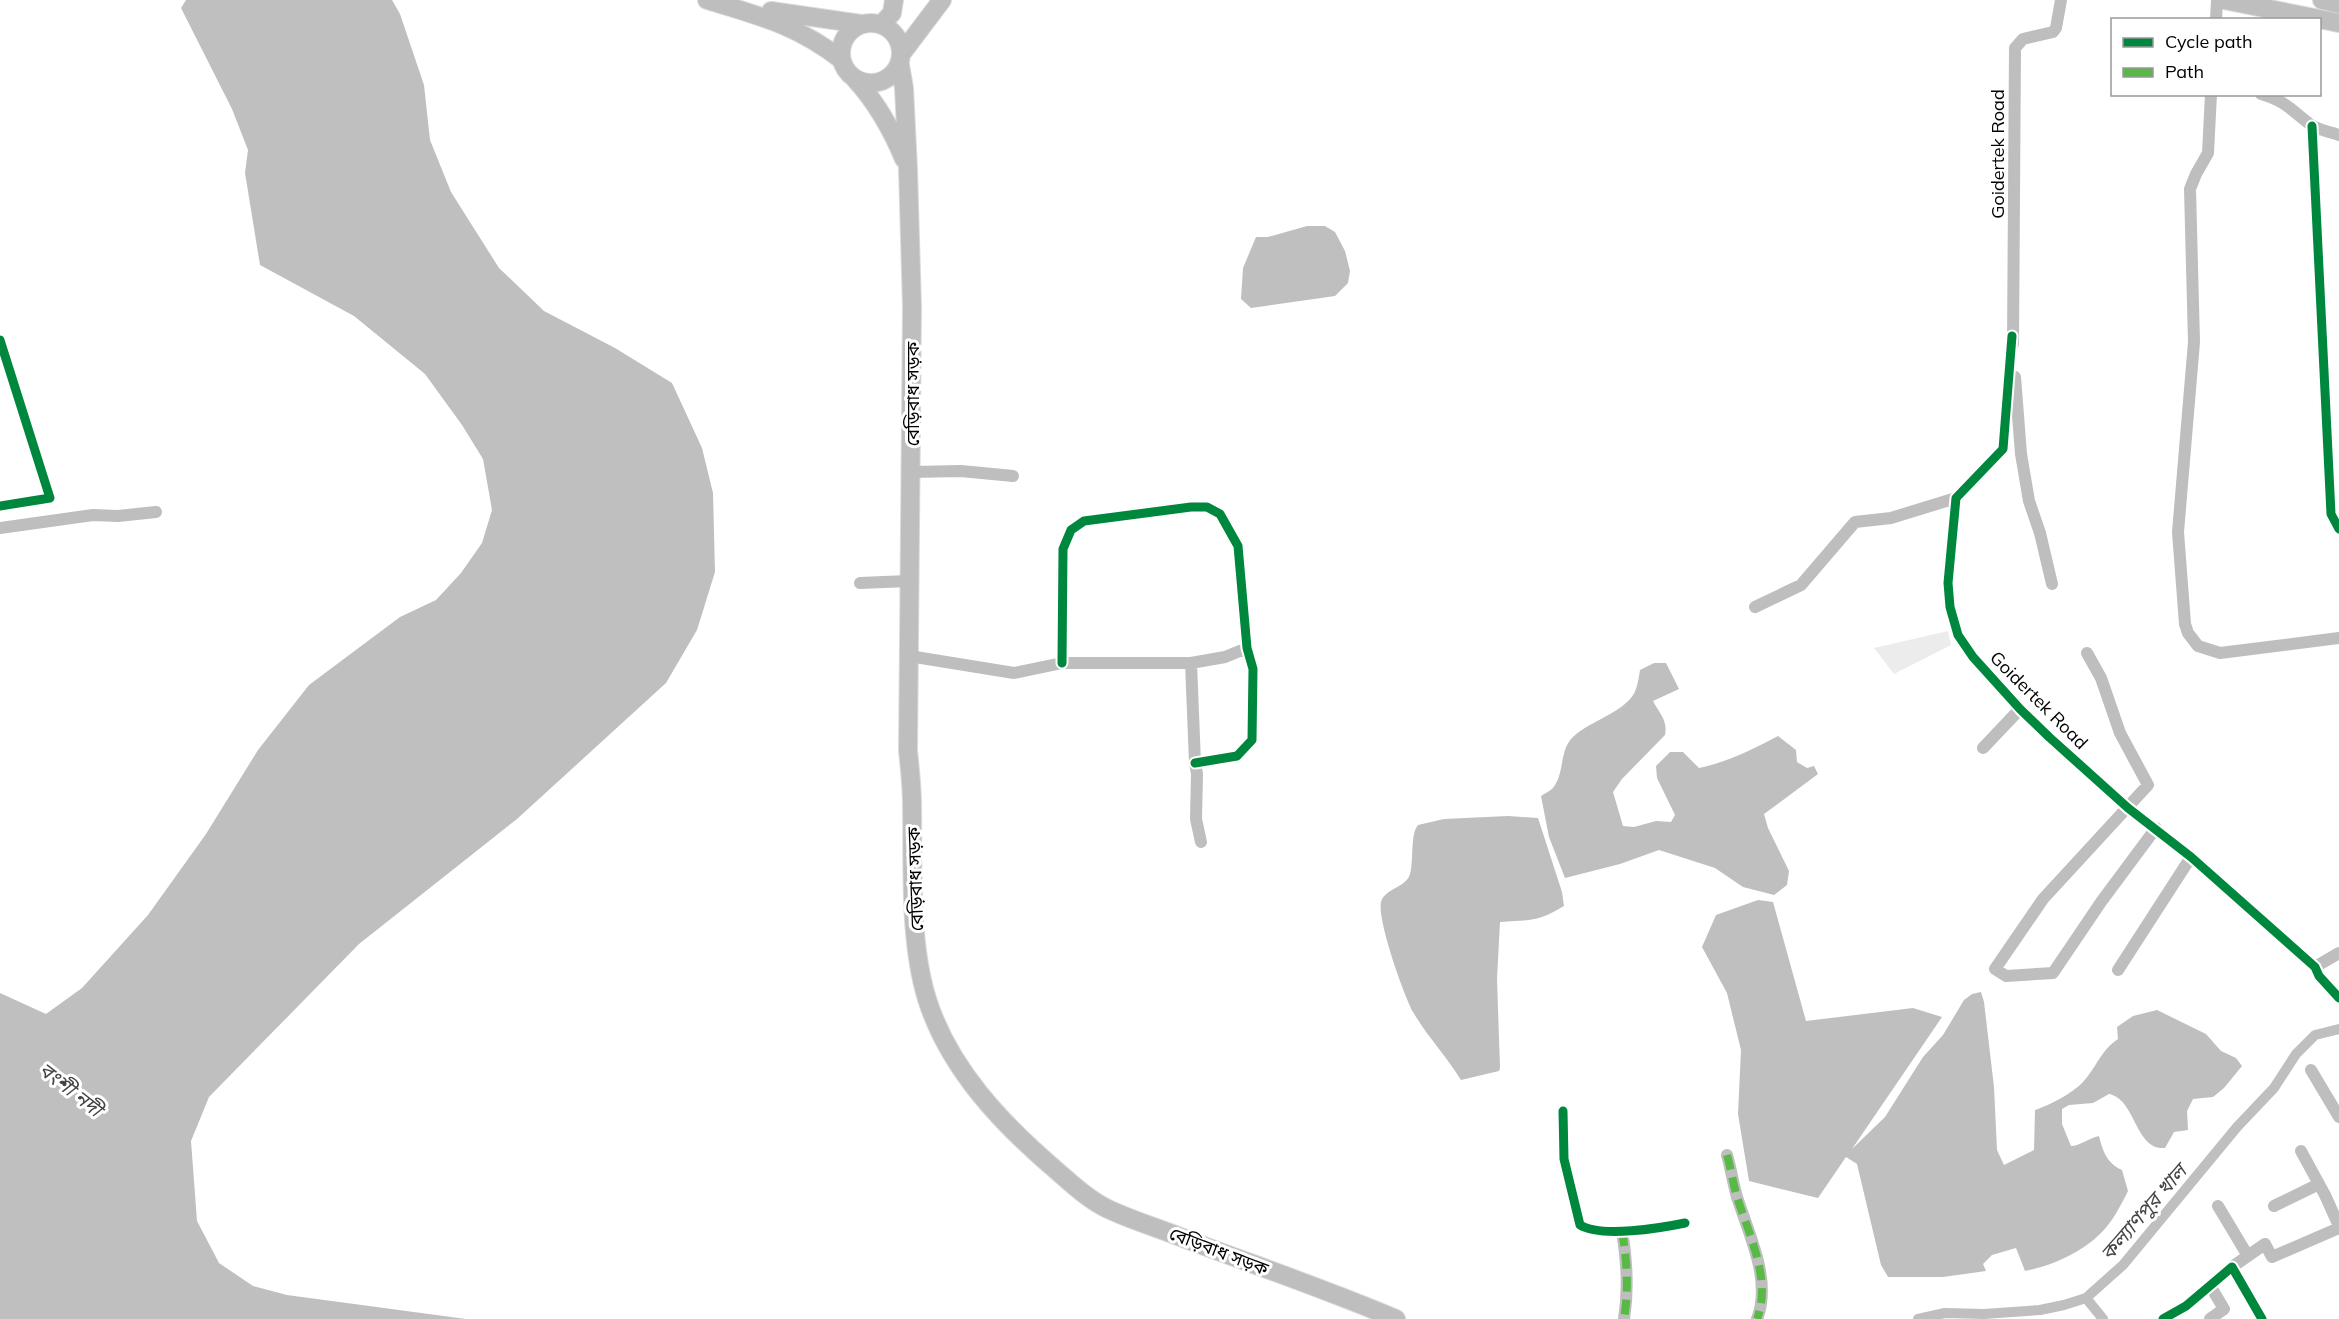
<svg xmlns="http://www.w3.org/2000/svg" width="2339" height="1319" viewBox="0 0 2339 1319" font-family="Mulish,'Noto Sans Bengali',sans-serif">
	<style>
		.green { fill: #ececec }
		.water { fill: #bfbfbf }
		.lines { fill: none; stroke-linecap: round; stroke-linejoin: round }
		.canal { stroke: #bfbfbf; stroke-width: 10 }
		.highway-casing { stroke: #dbdbdb; stroke-width: 20 }
		.minor { stroke: #bebebe; stroke-width: 12 }
		.highway { stroke: #bebebe; stroke-width: 18 }
		.quiet { stroke: #58b947; stroke-width: 8; stroke-dasharray: 15 8; stroke-linecap: butt }
		.cycleway-casing { stroke: #fff; stroke-width: 13 }
		.cycleway { stroke: #00873e; stroke-width: 9 }
		.labels { text-anchor: middle; dominant-baseline: central; stroke-width: 6; stroke-linejoin: round; paint-order: stroke }
		.street-label { font-size: 18px; fill: #000; stroke: #fff }
		.water-label { font-size: 20px; font-style: italic; fill: #444; stroke: #fff }
	</style>
	<rect width="100%" height="100%" fill="#fff"/>
	<path class="green" d="M1948,631L1951,645L1894,674L1874,648Z"/>
	<path class="water" d="M186,0H392L400,14L424,85L430,140L451,192L499,268L544,311L615,348L672,383L702,448L713,493L715,572L697,630L666,683L517,819L359,944L209,1097L191,1141L197,1221L219,1263L253,1286L287,1295L466,1319H0V993L46,1014L82,988L148,915L206,834L258,750L309,685L400,617L436,600L461,573L482,543L492,510L483,459L462,425L425,374L354,316L260,265L245,173L248,150L232,109L181,8Z
		M1307,226H1325L1335,232L1345,251L1350,271L1348,283L1335,296L1251,308L1241,299L1243,268L1256,237H1268Z
		M1654,663H1666L1679,689L1653,701C1659,713 1668,720 1665,735L1622,779L1613,792L1623,826L1634,827L1656,821L1671,822L1675,815L1657,778L1656,766L1670,752H1683L1699,768C1728,762 1753,749 1778,736L1796,750L1797,762L1807,768L1814,766L1818,774L1764,814L1768,828L1789,871L1787,885L1774,895L1743,887L1715,868L1659,850L1620,864L1565,878L1549,837L1541,796C1544,794 1550,791 1553,788C1565,773 1559,750 1573,737C1589,721 1629,711 1636,689C1638,683 1639,676 1640,670Z
		M1508,816L1538,818L1562,892L1564,906C1538,922 1529,920 1500,922L1497,979L1500,1068L1499,1071L1461,1080C1447,1057 1427,1036 1413,1012C1404,995 1377,920 1381,902C1385,888 1406,888 1410,874C1414,861 1410,834 1418,825L1444,819Z
		M1758,900L1773,902L1806,1021L1913,1008L1942,1017L1852,1149L1885,1117L1923,1057L1943,1035L1964,1000L1972,994L1981,992L1984,1002L1994,1087L1997,1150L2004,1165L2034,1150L2035,1110C2048,1106 2073,1093 2083,1082C2096,1068 2101,1050 2118,1039L2117,1027L2133,1016L2157,1010L2206,1034L2221,1051L2236,1058L2242,1066L2224,1088L2213,1097L2193,1099L2187,1111L2188,1130L2174,1132L2165,1148C2135,1151 2136,1099 2109,1094L2093,1103L2069,1105L2062,1109V1124L2071,1146C2080,1146 2089,1138 2099,1136C2103,1152 2107,1163 2122,1170L2128,1191C2121,1205 2112,1223 2100,1234C2081,1253 2051,1266 2025,1271L2016,1248L1992,1255L1983,1264L1986,1271L1943,1277H1888L1881,1265L1857,1164L1846,1157L1818,1198L1749,1181L1738,1114L1741,1050L1727,993L1702,947L1716,915Z"/>
	<g class="lines">
		<path class="canal" d="M2086,1298L2103,1319
			M1918,1319L1945,1313L1984,1314L2040,1310L2064,1305L2086,1298L2123,1265L2237,1127L2274,1088L2296,1054L2315,1035L2339,1029"/>
		<defs>
			<path id="highway" d="M707,0C760,16 797,25 842,60
				M2224,0L2339,23
				M2322,0L2339,4
				M771,11L861,24
				M841 53a30 30 0 1 1 60 0a30 30 0 1 1-60 0Z
				M882,24L892,13L894,0
				M902,53L942,0
				M900,65L904,88L908,169L912,307L908,751C910,769 912,787 912,805C913,866 909,941 927,999C949,1069 1002,1124 1057,1171C1072,1184 1089,1200 1108,1209C1133,1221 1162,1229 1188,1240C1257,1266 1328,1290 1396,1319
				M855,79C876,102 892,130 904,159"/>
		</defs>
		<use href="#highway" class="highway-casing"/>
		<path class="minor" d="M2216,20L2217,0
			M2211,94L2208,153L2196,174L2190,189L2194,342L2178,532L2185,624L2188,633L2198,646L2220,653L2339,638
			M2261,94C2286,101 2292,111 2311,125C2319,130 2330,132 2339,135
			M2312,126L2331,514L2339,529
			M2012,336L2003,449L1956,498L1948,583L1950,607L1958,635L1973,657L2020,709L2049,737L2128,808L2191,857L2315,967L2319,976L2339,998
			M0,340L50,498L0,506
			M2013,344L2015,48L2023,39L2053,32L2056,28L2061,0
			M2015,377L2021,454L2029,501L2040,533L2052,584
			M912,472L961,471L1013,476
			M0,528L93,515L118,516L156,512
			M860,583L908,581
			M1755,607L1801,585L1855,522L1891,518L1956,498
			M2087,653L2101,678L2120,733L2148,785L2043,899L1995,969L2006,976L2053,973L2101,902L2156,828
			M909,656L1014,673L1062,663H1191L1225,657L1247,648
			M1062,663L1063,549L1071,530L1084,521L1191,507H1207L1220,514L1238,546L1247,648L1253,669L1252,740L1237,756L1195,763
			M1191,663L1195,763L1197,774L1196,819L1201,842
			M1983,748L2020,709
			M2315,967L2339,953
			M2118,970L2191,857
			M2311,1070L2339,1117
			M1563,1111L1564,1159L1580,1225C1601,1238 1661,1228 1685,1223
			M2301,1151L2325,1195L2339,1226
			M1727,1155C1731,1169 1733,1183 1737,1197C1749,1235 1772,1280 1757,1319
			M2218,1206L2248,1256
			M2274,1206L2319,1184
			M1622,1231C1627,1261 1629,1288 1624,1319
			M2232,1267L2265,1244L2272,1257L2339,1228
			M2163,1319L2186,1306L2232,1267L2262,1319
			M2210,1319L2224,1309L2211,1287"/>
		<use href="#highway" class="highway"/>
		<path class="quiet" d="M1727,1155C1731,1169 1733,1183 1737,1197C1749,1235 1772,1280 1757,1319
			M1622,1231C1627,1261 1629,1288 1624,1319"/>
		<defs>
			<path id="cycleway" d="M2312,126L2331,514L2339,529
				M2012,336L2003,449L1956,498L1948,583L1950,607L1958,635L1973,657L2020,709L2049,737L2128,808L2191,857L2315,967L2319,976L2339,998
				M0,340L50,498L0,506
				M1062,663L1063,549L1071,530L1084,521L1191,507H1207L1220,514L1238,546L1247,648L1253,669L1252,740L1237,756L1195,763
				M1563,1111L1564,1159L1580,1225C1601,1238 1661,1228 1685,1223
				M2163,1319L2186,1306L2232,1267L2262,1319"/>
		</defs>
		<use href="#cycleway" class="cycleway-casing"/>
		<use href="#cycleway" class="cycleway"/>
	</g>
	<g class="labels">
		<g class="street-label">
			<text transform="translate(1997 154) rotate(-90)">Goidertek Road</text>
			<text transform="translate(912 394) rotate(-90)">বেড়িবাধ সড়ক</text>
			<text transform="translate(2039 700) rotate(45)">Goidertek Road</text>
			<text transform="translate(915 879) rotate(-92)">বেড়িবাধ সড়ক</text>
			<text transform="translate(1219 1251) rotate(21)">বেড়িবাধ সড়ক</text>
		</g>
		<g class="water-label">
			<text transform="translate(71 1089) rotate(38)">বংশী নদী</text>
			<text transform="translate(2143 1212) rotate(-49)">কল্যাণপুর খাল</text>
		</g>
	</g>
	<rect x="2111" y="18" width="210" height="78" fill="#ffffff" stroke="#999999" stroke-width="1.5"/>
	<rect x="2123" y="38" width="30" height="9" fill="#00873e" stroke="#999999" stroke-width="1.5"/>
	<text x="2165" y="48" font-size="18" fill="#000000">Cycle path</text>
	<rect x="2123" y="68" width="30" height="9" fill="#58b947" stroke="#999999" stroke-width="1.5"/>
	<text x="2165" y="78" font-size="18" fill="#000000">Path</text>
</svg>
